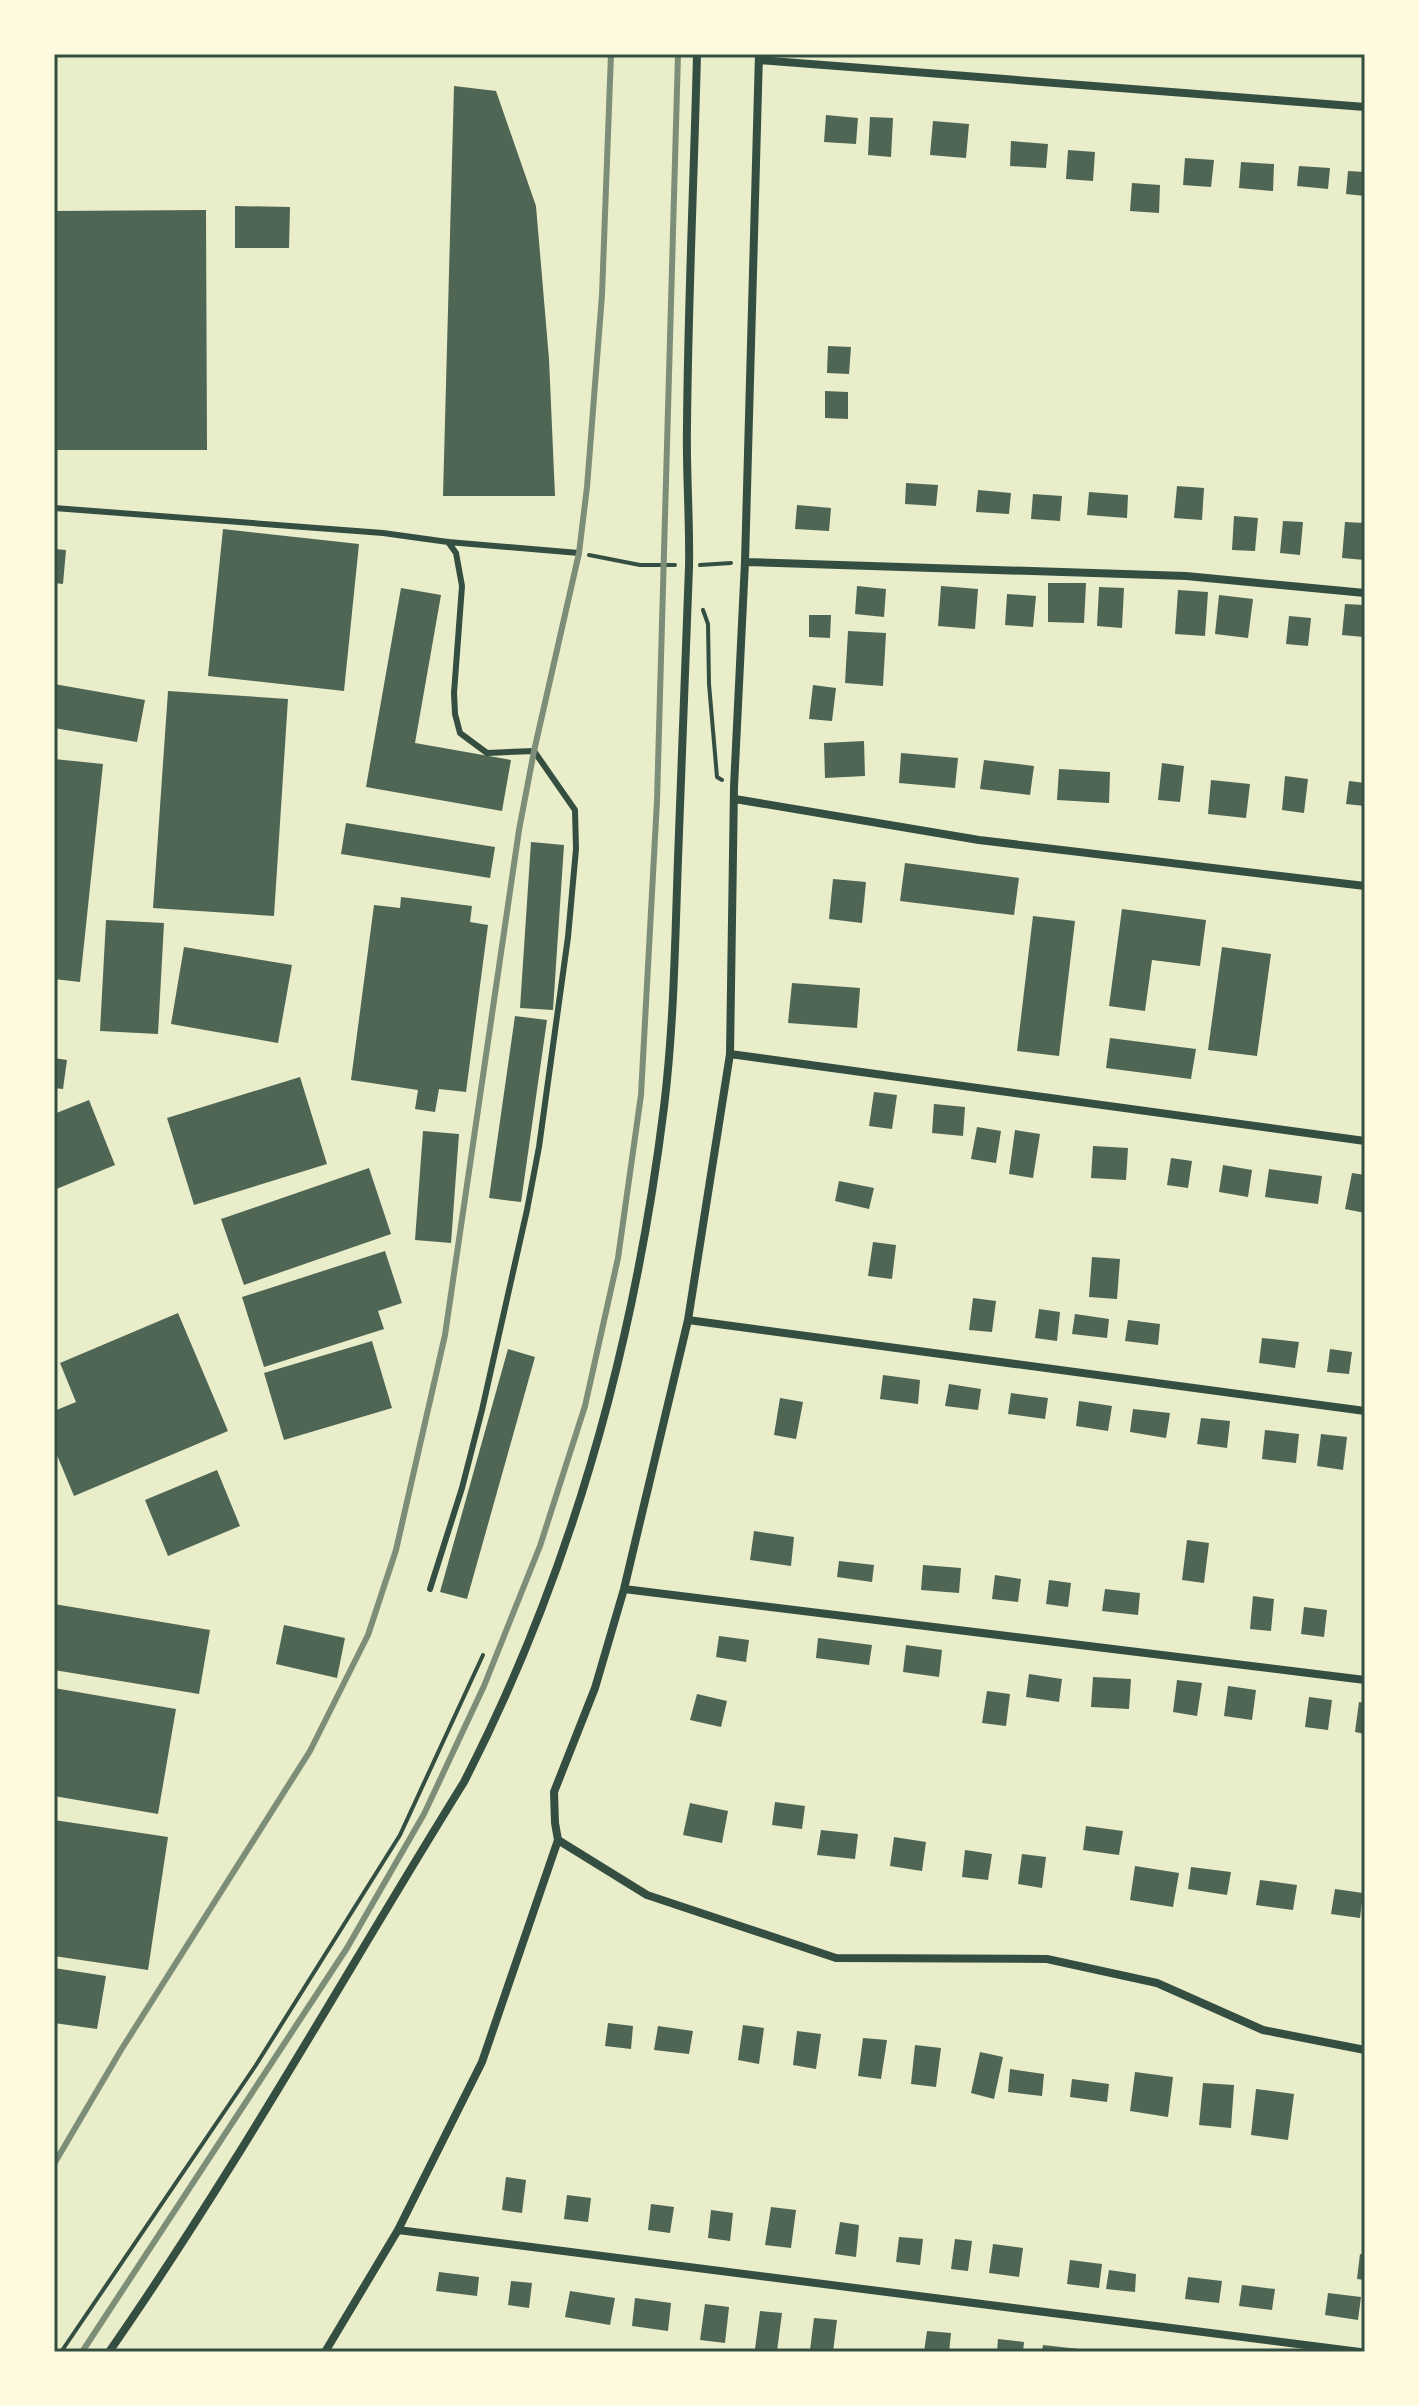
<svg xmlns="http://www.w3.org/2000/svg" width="1419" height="2406" viewBox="0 0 1419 2406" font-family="'Alegreya Sans',sans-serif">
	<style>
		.building { fill: #4f6655 }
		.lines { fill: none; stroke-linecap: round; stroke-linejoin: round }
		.path { stroke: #344e41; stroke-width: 4 }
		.service { stroke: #344e41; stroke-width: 6 }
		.minor { stroke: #344e41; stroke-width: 8 }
		.rail { stroke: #7c8e77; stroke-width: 6 }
		.neatline { fill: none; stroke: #344e41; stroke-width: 3 }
	</style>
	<rect width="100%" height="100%" fill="#e9edc9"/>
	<path class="building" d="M454,86L496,91L536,206L549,359L555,496H443Z
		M826,115L858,118L856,144L824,142Z
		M870,117L893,118L891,157L868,155Z
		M933,121L969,124L966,158L930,155Z
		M1011,141L1048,144L1046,168L1010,166Z
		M1068,150L1095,152L1093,181L1066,179Z
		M1185,158L1214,160L1211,187L1183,185Z
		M1241,162L1274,164L1273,191L1239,188Z
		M1299,166L1330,168L1328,189L1297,186Z
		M1348,171L1365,172V196L1346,194Z
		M1132,183L1160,185L1159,213L1130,211Z
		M235,206L290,207L289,248H235Z
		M206,210L207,450H54V211Z
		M828,346L851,347L849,374L827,373Z
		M825,391L848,392V419L825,418Z
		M906,483L938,485L936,506L905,504Z
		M1177,486L1204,488L1202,520L1174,518Z
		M978,490L1011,493L1009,514L976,512Z
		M1089,492L1128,495L1127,518L1087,515Z
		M1033,494L1062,496L1060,521L1031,519Z
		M797,505L831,508L829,531L795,529Z
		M1234,516L1258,518L1255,551L1232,550Z
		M1283,521L1303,522L1300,555L1280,553Z
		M1345,522L1365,523V560L1342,558Z
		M223,529L359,544L344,691L208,676Z
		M54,549L66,550L63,584L54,583Z
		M1048,583H1086L1084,623L1048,622Z
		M857,586L886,589L884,617L855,614Z
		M941,586L978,589L975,629L938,626Z
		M1099,587L1124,588L1122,628L1097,626Z
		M401,588L441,595L415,743L511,760L502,811L366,787Z
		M1178,590L1208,592L1205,636L1175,634Z
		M1007,594L1036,596L1033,627L1005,625Z
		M1219,595L1253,599L1248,638L1215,634Z
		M1345,604L1365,605L1364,637L1342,635Z
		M809,615H831L830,638L809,637Z
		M1289,616L1311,618L1308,646L1286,644Z
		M848,631L886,633L883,686L845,683Z
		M54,684L145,700L137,742L54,728Z
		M813,685L836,688L832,721L809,719Z
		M168,691L288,699L274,916L153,908Z
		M864,741L865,776L825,778L824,743Z
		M901,753L958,758L955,788L899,783Z
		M54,759L103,764L80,982L54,979Z
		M984,760L1034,766L1030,795L980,789Z
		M1162,763L1184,766L1180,802L1158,800Z
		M1059,769L1110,772L1109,803L1057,800Z
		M1285,776L1308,779L1304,813L1282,810Z
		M1211,780L1250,784L1246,818L1208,814Z
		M1349,781L1365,783V806L1346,804Z
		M346,823L495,847L490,878L341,854Z
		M531,842L564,845L553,1010L520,1008Z
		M905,863L1019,878L1014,915L900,901Z
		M833,879L866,882L862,923L829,919Z
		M401,897L472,906L470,922L488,925L466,1092L439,1089L435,1112L415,1109L418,1090L351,1080L374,905L400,908Z
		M1122,909L1206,920L1200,966L1152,960L1145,1011L1109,1006Z
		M1033,916L1075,921L1059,1056L1017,1051Z
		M106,920L164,923L158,1034L100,1031Z
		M184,947L292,965L278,1043L171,1024Z
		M1222,947L1271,954L1257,1056L1208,1050Z
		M792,983L860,988L857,1028L788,1023Z
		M515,1016L547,1020L521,1202L489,1198Z
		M1110,1038L1196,1049L1191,1079L1106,1068Z
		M54,1058L67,1060L63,1089L54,1088Z
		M300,1077L327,1164L194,1205L167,1118Z
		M874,1092L897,1095L892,1129L869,1126Z
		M89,1100L115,1165L54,1190V1114Z
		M934,1104L965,1107L963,1136L932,1133Z
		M977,1127L1001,1131L996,1163L971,1159Z
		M1015,1130L1040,1134L1033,1178L1009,1174Z
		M423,1131L459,1134L451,1243L415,1240Z
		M1093,1146L1128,1148L1126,1180L1091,1178Z
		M1171,1158L1192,1161L1188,1188L1167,1185Z
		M1223,1165L1252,1170L1248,1197L1219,1192Z
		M369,1168L391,1234L244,1285L221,1219Z
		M1269,1169L1322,1176L1318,1204L1265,1197Z
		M1352,1173L1365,1175V1213L1345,1209Z
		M839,1181L874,1188L869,1209L835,1201Z
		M873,1242L896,1245L892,1279L868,1276Z
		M385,1251L402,1303L378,1311L384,1329L264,1367L242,1297Z
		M1092,1257L1120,1259L1117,1299L1089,1297Z
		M973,1298L996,1301L992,1332L969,1330Z
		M1039,1309L1060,1312L1057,1341L1035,1338Z
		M178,1313L228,1431L74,1496L54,1448V1411L76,1402L60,1363Z
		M1075,1314L1109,1319L1107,1338L1072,1334Z
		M1128,1320L1160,1324L1158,1345L1125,1341Z
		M1262,1338L1299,1342L1295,1368L1259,1363Z
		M372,1341L392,1408L284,1440L264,1373Z
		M508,1349L535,1357L467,1599L440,1592Z
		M1330,1349L1352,1352L1349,1374L1327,1372Z
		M883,1375L920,1380L918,1404L880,1399Z
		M949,1384L981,1389L978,1410L945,1406Z
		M1011,1393L1048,1398L1045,1419L1008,1414Z
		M780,1398L803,1402L796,1439L774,1435Z
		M1079,1401L1112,1406L1108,1431L1076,1426Z
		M1133,1409L1170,1413L1166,1438L1130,1432Z
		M1201,1418L1230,1421L1227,1448L1197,1444Z
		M1265,1430L1299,1434L1296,1463L1262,1459Z
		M1321,1434L1347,1437L1343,1470L1317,1466Z
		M217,1470L240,1526L168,1556L145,1500Z
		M754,1531L794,1537L791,1566L750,1560Z
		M1187,1540L1209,1543L1204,1583L1182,1580Z
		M839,1561L874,1565L872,1582L837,1577Z
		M923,1565L961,1568L959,1593L921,1590Z
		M995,1575L1021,1579L1018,1602L992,1599Z
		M1049,1580L1071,1583L1068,1607L1046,1604Z
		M1105,1589L1140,1593L1138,1615L1102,1611Z
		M1253,1596L1274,1599L1271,1631L1250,1629Z
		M54,1604L210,1630L199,1694L54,1670Z
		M1304,1607L1327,1610L1324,1637L1301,1634Z
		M284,1625L345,1638L337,1678L276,1664Z
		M719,1636L749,1640L746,1662L716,1657Z
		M818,1638L872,1645L869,1665L816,1658Z
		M906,1645L942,1650L939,1677L903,1672Z
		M1029,1674L1062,1679L1059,1702L1026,1697Z
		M1093,1677L1131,1679L1129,1709L1091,1707Z
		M1177,1680L1202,1683L1197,1716L1173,1712Z
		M1228,1686L1256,1690L1252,1720L1224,1716Z
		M54,1688L176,1709L158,1814L54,1796Z
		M987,1691L1010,1694L1006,1726L982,1723Z
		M697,1694L727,1701L721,1727L690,1720Z
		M1309,1697L1332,1700L1328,1730L1305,1727Z
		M1359,1702L1365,1703V1734L1355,1732Z
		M775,1802L805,1806L802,1829L772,1825Z
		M690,1803L728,1811L722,1843L683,1835Z
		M54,1820L168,1837L148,1970L54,1956Z
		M1086,1826L1123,1831L1119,1855L1083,1850Z
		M821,1830L858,1834L855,1859L817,1855Z
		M894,1837L926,1842L922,1871L890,1866Z
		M965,1850L992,1854L988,1880L962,1877Z
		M1022,1854L1046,1857L1042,1888L1018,1884Z
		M1135,1866L1179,1873L1173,1907L1130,1900Z
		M1191,1867L1231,1872L1227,1895L1188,1889Z
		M1260,1880L1297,1885L1293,1910L1256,1905Z
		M1335,1889L1363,1893L1360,1918L1331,1914Z
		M54,1968L106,1976L97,2029L54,2023Z
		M608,2023L633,2026L631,2049L605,2046Z
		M743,2025L764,2028L759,2064L738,2060Z
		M658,2026L693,2031L689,2054L654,2050Z
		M797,2031L821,2034L816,2069L793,2065Z
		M863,2038L887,2040L881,2079L858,2076Z
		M915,2045L941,2048L936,2087L911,2084Z
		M980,2052L1003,2057L994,2099L971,2093Z
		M1010,2069L1044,2074L1042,2096L1008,2092Z
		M1135,2072L1173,2077L1168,2117L1130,2111Z
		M1072,2079L1109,2084L1107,2102L1070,2097Z
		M1203,2083L1234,2085L1231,2128L1199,2125Z
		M1256,2089L1294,2094L1288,2140L1251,2135Z
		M506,2177L526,2180L522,2213L502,2210Z
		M567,2195L591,2198L588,2222L564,2219Z
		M651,2204L674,2207L670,2233L648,2230Z
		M771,2207L796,2210L791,2248L765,2245Z
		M711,2210L733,2213L730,2241L708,2238Z
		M840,2222L859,2225L856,2257L835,2254Z
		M899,2237L923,2239L920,2265L896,2262Z
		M955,2239L972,2241L968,2271L951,2269Z
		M993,2244L1023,2248L1019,2277L989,2273Z
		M1360,2254L1365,2255V2280L1357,2279Z
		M1070,2260L1102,2264L1099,2288L1067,2284Z
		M1109,2270L1136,2274L1135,2292L1106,2289Z
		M439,2272L479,2277L477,2296L436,2291Z
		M1188,2277L1222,2281L1219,2303L1185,2299Z
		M511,2281L532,2283L529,2308L508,2305Z
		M1242,2285L1275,2289L1272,2310L1239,2306Z
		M570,2291L615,2298L610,2325L565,2317Z
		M1328,2293L1361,2297L1358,2320L1325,2315Z
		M635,2298L671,2303L668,2331L632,2326Z
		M705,2304L729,2307L725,2343L700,2340Z
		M760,2311L782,2313L777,2351L755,2349Z
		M814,2318L837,2320L833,2352L810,2350Z
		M927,2331L951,2333L949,2352H924Z
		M998,2339L1024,2342L1023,2352H997Z
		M1043,2345L1079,2349V2352H1042Z"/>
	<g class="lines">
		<path class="path" d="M589,555L640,565H675
			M700,565L731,563
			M703,610L708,624L709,684L717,777L722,780
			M61,2352L256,2065L400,1835L483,1655"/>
		<path class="service" d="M54,508L383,533L448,542L579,553
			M430,1589L462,1488L482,1410L527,1210L539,1147L568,937L576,849L575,810L534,751L487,753L460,733L455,714L454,693L462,586L456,553L448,542"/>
		<path class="minor" d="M759,60L1365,107
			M745,562L1186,576L1365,593
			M735,799L979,840L1365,886
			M730,1054L1365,1141
			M688,1320L1365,1411
			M624,1589L1365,1680
			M558,1840L647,1895L836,1958L1047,1959L1157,1983L1263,2030L1365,2050
			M398,2230L1360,2352
			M109,2352C237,2168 346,1972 464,1782C572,1572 635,1341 664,1107C674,1025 675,942 678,859C682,762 686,665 689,567C690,520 686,473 687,426C688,302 694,178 697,54
			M325,2352L398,2230L482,2062L558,1840L555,1823L554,1792L595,1688L624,1589L688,1320L730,1054L734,787L745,562L759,54"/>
		<path class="rail" d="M54,2164L121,2050L310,1751L368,1635L396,1550L445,1335L519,830L534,751L579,553L587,487L602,295L611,54
			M82,2352L347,1948L424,1814L484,1686L540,1546L585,1406L618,1258L641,1095L657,801L678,54"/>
	</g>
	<rect width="1419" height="2406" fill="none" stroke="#fefae0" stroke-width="112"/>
	<rect x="56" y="56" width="1307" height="2294" class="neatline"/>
</svg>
